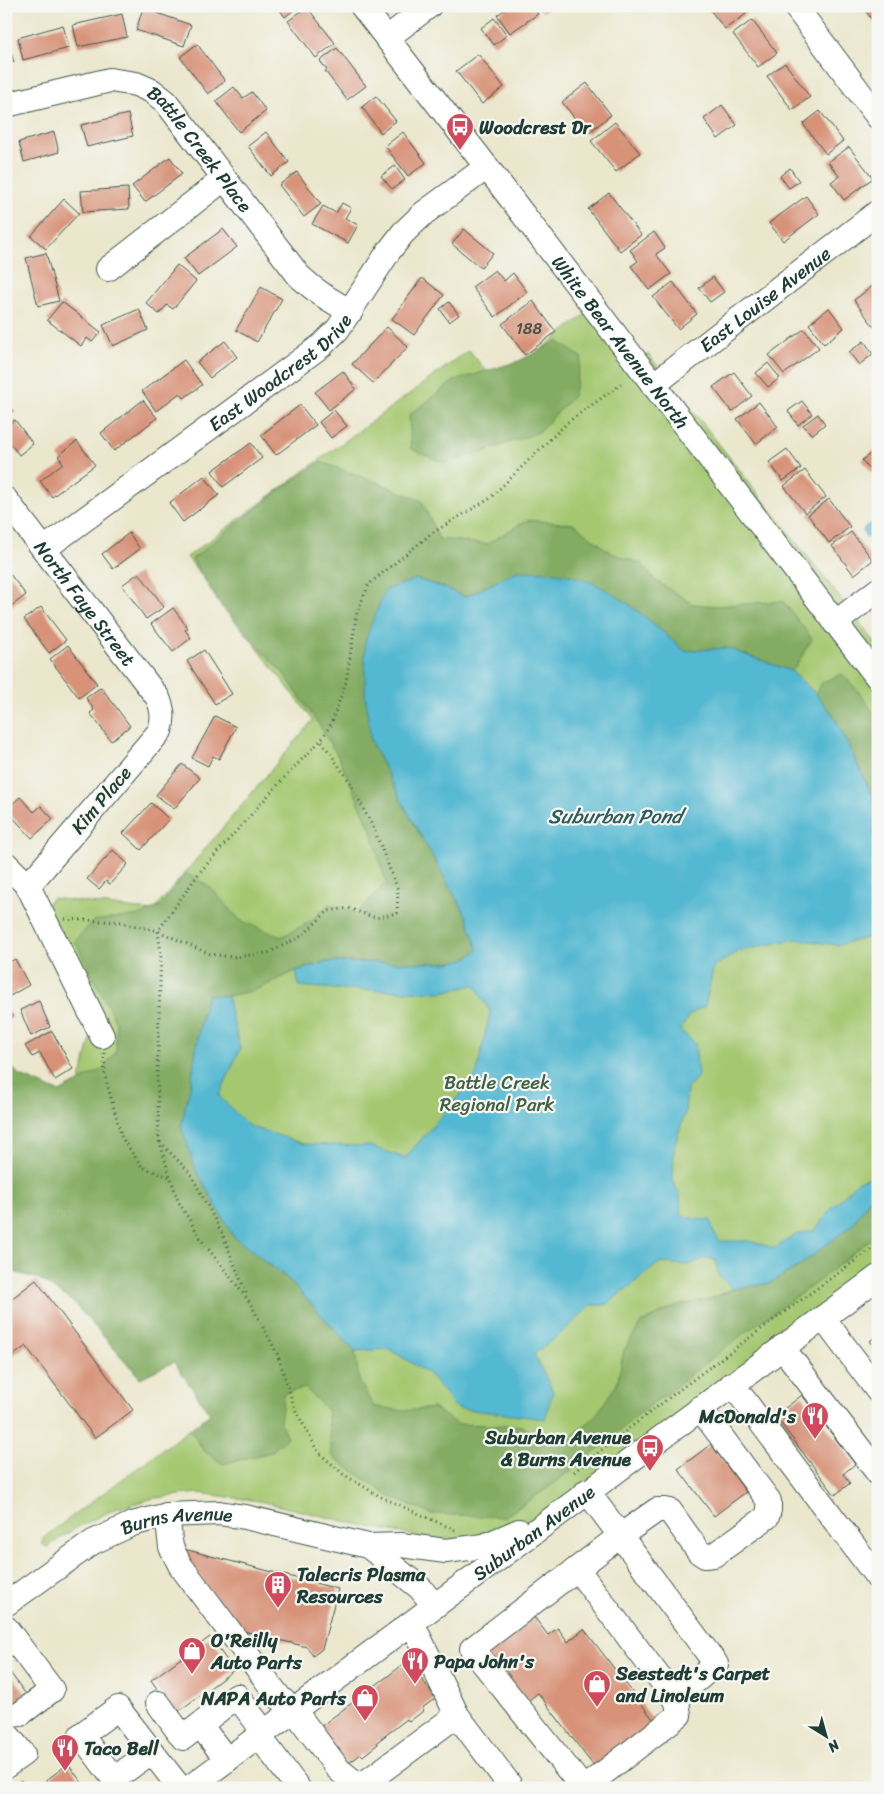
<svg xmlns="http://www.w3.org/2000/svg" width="884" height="1794" viewBox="0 0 884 1794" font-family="Sriracha,sans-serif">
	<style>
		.green { fill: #a4c770; stroke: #628252 }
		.forest { fill: #83ac62; stroke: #51744b }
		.water { fill: #53b8d1; stroke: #397a82 }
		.building { fill: #d79278 }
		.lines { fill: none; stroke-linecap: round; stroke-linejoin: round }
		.minor-casing { stroke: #3e564b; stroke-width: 26 }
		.path { stroke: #3e564b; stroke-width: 3; stroke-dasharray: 1 4; stroke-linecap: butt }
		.minor { stroke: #fff; stroke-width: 24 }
		.labels { text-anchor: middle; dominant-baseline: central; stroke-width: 4.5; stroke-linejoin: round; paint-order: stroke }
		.number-label { font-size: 16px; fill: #4d5245 }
		.poi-label { font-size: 19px; font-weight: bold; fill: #1f3d34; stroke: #f6f6f2; text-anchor: start }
		.street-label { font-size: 19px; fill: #1f3d34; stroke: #f6f6f2 }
		.park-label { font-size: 19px; fill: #406043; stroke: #f6f6f2 }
		.water-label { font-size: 20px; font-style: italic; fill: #2c5c5b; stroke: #f6f6f2 }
	</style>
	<rect width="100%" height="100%" fill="#f6f6f2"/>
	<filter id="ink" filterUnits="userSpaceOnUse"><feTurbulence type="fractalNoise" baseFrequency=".02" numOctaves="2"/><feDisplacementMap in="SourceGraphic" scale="10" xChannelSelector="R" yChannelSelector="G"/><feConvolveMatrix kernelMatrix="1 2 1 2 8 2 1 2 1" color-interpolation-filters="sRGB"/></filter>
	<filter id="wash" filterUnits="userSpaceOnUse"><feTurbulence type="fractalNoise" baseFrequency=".0096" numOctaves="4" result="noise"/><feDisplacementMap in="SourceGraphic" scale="20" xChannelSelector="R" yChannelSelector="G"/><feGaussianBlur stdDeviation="1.12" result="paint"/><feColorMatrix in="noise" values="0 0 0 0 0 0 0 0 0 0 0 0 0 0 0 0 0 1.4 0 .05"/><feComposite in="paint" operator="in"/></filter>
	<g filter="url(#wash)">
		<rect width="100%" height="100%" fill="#ebe7cd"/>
		<path class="green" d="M591,310L635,364L648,354L878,646V1286L520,1548L463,1536L462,1539H431L360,1525L259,1501L198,1493L155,1498L115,1509L74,1529L47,1547L42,1544L43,1538L190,1429L204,1451L260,1455L6,1083L60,1157L95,1023L34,918L52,898L153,911L313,720L187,557L469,350L497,384Z"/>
		<path class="forest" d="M557,341L582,358L573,396L539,432L486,451L444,463L411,449L409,415L454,381L519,361Z
			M321,462L374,481L422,501L439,539L487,544L527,520L574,524L611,553L642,564L655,580L693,604L717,606L783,601L812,639L795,667L791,671L727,648L685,651L644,617L517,571L465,597L442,587L416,579L371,742L409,815L466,915L478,950L465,959L448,963L326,962L296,971L253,991L227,996L207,995L199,1030L191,1084L233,1235L288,1279L355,1351L359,1380L373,1406L404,1411L433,1408L457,1424L522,1426L544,1441L570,1438L595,1417L617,1384L624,1350L641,1323L676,1306L712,1298L733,1289L770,1283L799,1266L852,1225L878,1186V1233L820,1280L728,1345L671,1391L643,1410L595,1452L549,1487L504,1517L431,1514L389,1496L332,1456L327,1410L305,1388L284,1393L280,1422L287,1437L272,1452L223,1464L204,1451L190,1429L210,1414L174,1362L140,1378L74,1303L39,1279L9,1271L6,1260V1060L19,1075L59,1092L103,1069L116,1051V1022L75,941L93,921L142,915L161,905L186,873L211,888L240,920L281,937L311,921L329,904L357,913L386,883L372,832L339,758L316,720L284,674L220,605L192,559L278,491Z
			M842,674L857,690L878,718V841L874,839L873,797L834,716L815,693L823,682Z"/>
		<path class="water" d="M878,520V534L870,538L866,537L863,531L865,527Z
			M517,571C532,572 548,571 563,574C611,582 649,621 685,651L727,648L791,671L815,693L834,716L873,797L874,839L878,841V935L838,945L795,939L740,951L714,966L705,1006L690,1014L680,1030L695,1043L698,1076L687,1089L685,1113L674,1147L673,1181L680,1196L681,1215L694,1219L711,1220L713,1231L720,1241H749L775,1248L795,1235L815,1230L831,1209L858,1181L874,1176L878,1186L852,1225L799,1266L770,1283L733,1289L718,1275L716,1260L706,1258L688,1265L659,1263L606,1305H591L565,1330L534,1354L553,1391L545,1419L456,1408L429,1374L389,1349L355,1351L288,1279L233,1236L196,1170L181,1126L191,1084L199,1030L207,995L227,996L240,1049L219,1096L249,1126L304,1144L370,1146L405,1158L476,1076L490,1012L475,985L442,992L336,989L299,986L296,971L326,962L448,963L465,959L478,950L466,915L409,815L371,742L365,693V641L385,590L416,579L442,587L465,597Z"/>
		<g id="blocks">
			<path class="building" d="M277,6H299L285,17Z
				M510,6H532L538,14L510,33L497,15Z
				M539,6H554L542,12Z
				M707,6H740L746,14L725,29Z
				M862,6H878V24L876,25Z
				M307,7L335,43L316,58L288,21Z
				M143,8L191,25L184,46L136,30Z
				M122,14L127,37L78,47L73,25Z
				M494,18L507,35L494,45L481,28Z
				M752,20L777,53L758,67L733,34Z
				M63,25L69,48L23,60L18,38Z
				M8,43L14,62L6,64V44Z
				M197,44L225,81L208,94L180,57Z
				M337,48L366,86L347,100L325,71L327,70L320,61Z
				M478,54L504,87L482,104L456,71Z
				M785,63L810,97L792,110L767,76Z
				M587,83L611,115L587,134L562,102Z
				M234,87L243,98L252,92L266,111L239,132L216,101Z
				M376,96L396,121L381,133L362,107Z
				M722,105L737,125L718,139L704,119Z
				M820,111L843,141L826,154L803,124Z
				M128,114L133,136L87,147L81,125Z
				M615,122L640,153L616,172L591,141Z
				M54,132L59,152L24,162L19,142Z
				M266,132L289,162L271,176L248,146Z
				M403,132L426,163L408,176L385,146Z
				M6,146L12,168L6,170Z
				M849,147L873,178L844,200L831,182L839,176L828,162Z
				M170,157L182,174L145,202L132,186Z
				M395,166L405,180L392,189L381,176Z
				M790,168L799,181L789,188L780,176Z
				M297,172L321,204L304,217L279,185Z
				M128,188L129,209L83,212L81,191Z
				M609,193L641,235L620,251L588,209Z
				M806,196L819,214L783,241L769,223Z
				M64,199L79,213L46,249L31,236Z
				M342,203L351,208L345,218L358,225L348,243L312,224L323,206L336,213Z
				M223,229L237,247L198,276L184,258Z
				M464,229L493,253L481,268L452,244Z
				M654,232L665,248L656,254L671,274L649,290L631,266L638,261L630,250Z
				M46,253L59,301L38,306L26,258Z
				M177,265L196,281L173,309L167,305L159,314L146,303Z
				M495,270L504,281L513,273L527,292L495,317L472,287Z
				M713,277L724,292L710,302L699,288Z
				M422,278L444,295L414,335L392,319Z
				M673,282L697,314L678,329L653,297Z
				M878,282V325L874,327L854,300Z
				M261,287L282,299L257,342L236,330Z
				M533,301L556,332L525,355L502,324Z
				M62,302L101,332L92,342L87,338L81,346L47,320Z
				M449,302L459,315L449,322L440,309Z
				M829,308L844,328L824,344L809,324Z
				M139,309L148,330L113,346L103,325Z
				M387,327L408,347L373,383L352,364Z
				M804,329L819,348L784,374L769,355Z
				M225,341L237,357L210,378L197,362Z
				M864,341L873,354L859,365L849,352Z
				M184,360L202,385L184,398L180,393L156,411L142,391Z
				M768,363L780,378L768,387L756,373Z
				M343,371L356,389L329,410L315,392Z
				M734,372L752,396L732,412L713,387Z
				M143,400L157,418L114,451L101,433Z
				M802,401L812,414L798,425L788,411Z
				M6,402L13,411L6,416Z
				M759,402L778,427L756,444L737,419Z
				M300,405L316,425L276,455L261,435Z
				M334,410L347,426L331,438L319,422Z
				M818,414L825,424L812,435L803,425Z
				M15,420L33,444L19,455L6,438V426Z
				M77,441L95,465L52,497L40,481L63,463L58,456Z
				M251,443L262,458L223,487L212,471Z
				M787,449L801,468L783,481L769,462Z
				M875,450L878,454V471L873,474L862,460Z
				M805,470L826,497L805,513L784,486Z
				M204,476L219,495L183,522L169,503Z
				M829,499L850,527L829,543L808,515Z
				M851,532L873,560L854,575L832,546Z
				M129,533L140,549L113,569L102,554Z
				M6,569L26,595L10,607L6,603Z
				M139,573L164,607L146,619L122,585Z
				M41,607L66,640L49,653L24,619Z
				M173,608L188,628L185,630L191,638L173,652L151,624Z
				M68,645L97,684L79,698L50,659Z
				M204,650L232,694L215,704L187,661Z
				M101,687L130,726L111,741L90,713L94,710L86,698Z
				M215,716L236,727L219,759L213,756L208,766L192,758Z
				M182,764L200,778L174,809L156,795Z
				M20,797L34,812L41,806L53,819L32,838L6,810Z
				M151,803L169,819L141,850L123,833Z
				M113,850L128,864L110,884L106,881L99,889L87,879Z
				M15,959L29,985L10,996L6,989V964Z
				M39,1001L50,1027L31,1036L20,1010Z
				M6,1007L13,1017L6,1021Z
				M52,1031L73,1069L55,1080L40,1053L32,1057L25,1046Z
				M36,1280L133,1410L95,1438L26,1346L6,1361V1303Z
				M878,1335V1352L870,1341Z
				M802,1395L855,1464L843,1474L850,1483L835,1495L775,1416Z
				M711,1444L746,1492L714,1516L678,1469Z
				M180,1548L338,1589L322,1649L313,1656L307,1647L236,1629Z
				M531,1613L548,1635L558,1628L568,1642L584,1629L656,1723L596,1769L538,1693L524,1704L480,1651Z
				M210,1637L234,1670L175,1714L151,1680Z
				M408,1661L436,1698L422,1708L423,1711L409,1722L407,1719L377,1742L378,1744L363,1756L361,1754L344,1767L317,1729Z
				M6,1667L28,1697L6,1713Z
				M68,1764L86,1788H51L45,1781Z
				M21,1780L26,1788H11Z"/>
		</g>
	</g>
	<g filter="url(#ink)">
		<use href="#blocks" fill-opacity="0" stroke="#3e564b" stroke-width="1"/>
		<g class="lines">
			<defs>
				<g id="minor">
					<path id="s1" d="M362,6L496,179L878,678"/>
					<path d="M795,6L878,117"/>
					<path d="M387,38L429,6"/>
					<path id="s2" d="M6,105L110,80L136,84L152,91L166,102L299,276C315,291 331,302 351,311"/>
					<path d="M108,269L224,179"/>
					<path id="s3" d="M653,385L878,212"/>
					<path id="s4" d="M6,500L158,698C163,710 164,718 160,731L28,886"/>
					<path id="s5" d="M44,549L322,345L338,329L389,251L403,233L424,213L487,167"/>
					<path d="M835,623L878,590"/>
					<path d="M6,864L28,886L102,1036"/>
					<path d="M823,1318L878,1391"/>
					<path d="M782,1347L878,1473"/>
					<path d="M732,1384L878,1578"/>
					<path d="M167,1515L171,1547L180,1565L279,1697L294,1710L339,1770L362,1788"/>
					<path d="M368,1546L420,1588L435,1606"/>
					<path d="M577,1569L677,1701"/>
					<path id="s6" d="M6,1604L93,1542L132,1524L167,1515L219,1513L245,1517L368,1546L401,1545L446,1551L484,1546L519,1531"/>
					<path d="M412,1623L457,1715L509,1784L504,1788"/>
					<path d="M6,1628L52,1690L20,1714"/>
					<path d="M158,1703L183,1738L237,1696L264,1732"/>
					<path d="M200,1725L227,1760"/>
					<path d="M6,1733L23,1754L6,1766"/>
					<path d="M259,1736L298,1788"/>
					<path d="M151,1752L114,1779L81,1735L118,1708L180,1788"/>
					<path d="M361,1786L457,1715"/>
					<path id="s7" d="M189,1788L878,1277"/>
					<path d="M583,1788L472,1649L620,1536L657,1510H665L670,1511L699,1552L705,1556L714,1555L767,1517L769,1510V1501L700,1408"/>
					<path d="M584,1788L679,1715L677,1701L686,1689L716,1664L587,1491"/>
				</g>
			</defs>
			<use href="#minor" class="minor-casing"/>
			<path class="path" d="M65,919L120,922L158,931L210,954L232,957L268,953L302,936L328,911L348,908L376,918L397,913L398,890L374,829L349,781L321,740
				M104,1053L105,1076L122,1138L142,1167L169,1177
				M160,1142L190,1173L222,1233L247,1296
				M574,1472C672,1393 775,1319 878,1244
				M455,1530L379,1496L343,1474L318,1452L295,1409L277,1353L249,1301L203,1242L178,1201L159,1141L157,1076L161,954L158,931L199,873L283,779L321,740L331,724L346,682L357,612L369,584L432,533L489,499L568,422L624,382"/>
			<use href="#minor" class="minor"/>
		</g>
	</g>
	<defs>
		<symbol id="bus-pin" viewBox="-11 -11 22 30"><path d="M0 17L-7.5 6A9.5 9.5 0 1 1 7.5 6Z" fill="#d1495b" stroke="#f6f6f2"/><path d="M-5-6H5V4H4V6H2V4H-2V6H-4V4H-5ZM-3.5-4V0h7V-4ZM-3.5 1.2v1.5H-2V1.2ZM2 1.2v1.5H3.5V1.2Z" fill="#fff"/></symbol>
		<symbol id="restaurant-pin" viewBox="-11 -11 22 30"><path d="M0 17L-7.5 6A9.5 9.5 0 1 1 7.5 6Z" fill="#d1495b" stroke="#f6f6f2"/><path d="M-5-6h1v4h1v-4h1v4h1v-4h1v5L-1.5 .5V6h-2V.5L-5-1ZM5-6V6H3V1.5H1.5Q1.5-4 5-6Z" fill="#fff"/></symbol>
		<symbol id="building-pin" viewBox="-11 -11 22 30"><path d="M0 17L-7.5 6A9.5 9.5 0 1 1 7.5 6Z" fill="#d1495b" stroke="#f6f6f2"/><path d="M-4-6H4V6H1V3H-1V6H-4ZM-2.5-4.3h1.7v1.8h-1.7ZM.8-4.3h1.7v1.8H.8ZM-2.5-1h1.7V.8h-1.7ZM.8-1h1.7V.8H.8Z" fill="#fff"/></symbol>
		<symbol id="shop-pin" viewBox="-11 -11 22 30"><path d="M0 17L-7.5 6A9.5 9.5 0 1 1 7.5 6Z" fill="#d1495b" stroke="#f6f6f2"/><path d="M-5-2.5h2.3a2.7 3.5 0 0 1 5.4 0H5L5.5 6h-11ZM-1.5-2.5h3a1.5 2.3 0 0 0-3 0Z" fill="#fff"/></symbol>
	</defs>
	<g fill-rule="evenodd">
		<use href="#bus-pin" x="444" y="111" width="32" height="43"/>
		<use href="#restaurant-pin" x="799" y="1400" width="32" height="43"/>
		<use href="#bus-pin" x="634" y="1432" width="32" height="43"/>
		<use href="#building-pin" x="262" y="1569" width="32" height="43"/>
		<use href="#shop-pin" x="176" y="1635" width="32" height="43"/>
		<use href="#restaurant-pin" x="399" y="1645" width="32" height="43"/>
		<use href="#shop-pin" x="581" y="1668" width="32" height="43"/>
		<use href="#shop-pin" x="349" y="1682" width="32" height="43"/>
		<use href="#restaurant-pin" x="49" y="1732" width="32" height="43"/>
	</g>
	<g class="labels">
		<g class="number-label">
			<text x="529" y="328">188</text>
		</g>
		<g class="poi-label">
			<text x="479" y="127">Woodcrest Dr</text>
			<text x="796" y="1416" text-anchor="end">McDonald's</text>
			<text x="631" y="1437" text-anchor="end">Suburban Avenue<tspan x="631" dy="22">&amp; Burns Avenue</tspan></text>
			<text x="297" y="1574">Talecris Plasma<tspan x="297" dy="22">Resources</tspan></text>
			<text x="211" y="1640">O'Reilly<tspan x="211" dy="22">Auto Parts</tspan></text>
			<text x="434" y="1661">Papa John's</text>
			<text x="616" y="1673">Seestedt's Carpet<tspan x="616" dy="22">and Linoleum</tspan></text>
			<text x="346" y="1698" text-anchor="end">NAPA Auto Parts</text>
			<text x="84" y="1748">Taco Bell</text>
		</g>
		<g class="street-label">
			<text stroke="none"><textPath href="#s2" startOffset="226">Battle Creek Place</textPath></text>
			<text stroke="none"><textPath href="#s3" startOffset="141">East Louise Avenue</textPath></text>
			<text stroke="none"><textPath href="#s1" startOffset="424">White Bear Avenue North</textPath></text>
			<text stroke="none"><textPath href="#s5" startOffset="295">East Woodcrest Drive</textPath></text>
			<text stroke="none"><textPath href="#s4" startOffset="130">North Faye Street</textPath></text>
			<text transform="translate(101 800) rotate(-50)">Kim Place</text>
			<text stroke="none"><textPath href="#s6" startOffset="195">Burns Avenue</textPath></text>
			<text stroke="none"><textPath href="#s7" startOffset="429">Suburban Avenue</textPath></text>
		</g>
		<g class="park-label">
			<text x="497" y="1082">Battle Creek<tspan x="497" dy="22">Regional Park</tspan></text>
		</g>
		<g class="water-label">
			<text x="615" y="816">Suburban Pond</text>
		</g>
	</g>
	<rect width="884" height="1794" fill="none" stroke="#f6f6f2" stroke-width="25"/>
	<g transform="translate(826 1736) rotate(143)" stroke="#f6f6f2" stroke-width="4" paint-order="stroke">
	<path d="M0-4L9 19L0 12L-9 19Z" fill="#1f3d34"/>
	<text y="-8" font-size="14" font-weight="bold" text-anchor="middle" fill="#1f3d34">N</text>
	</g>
</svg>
